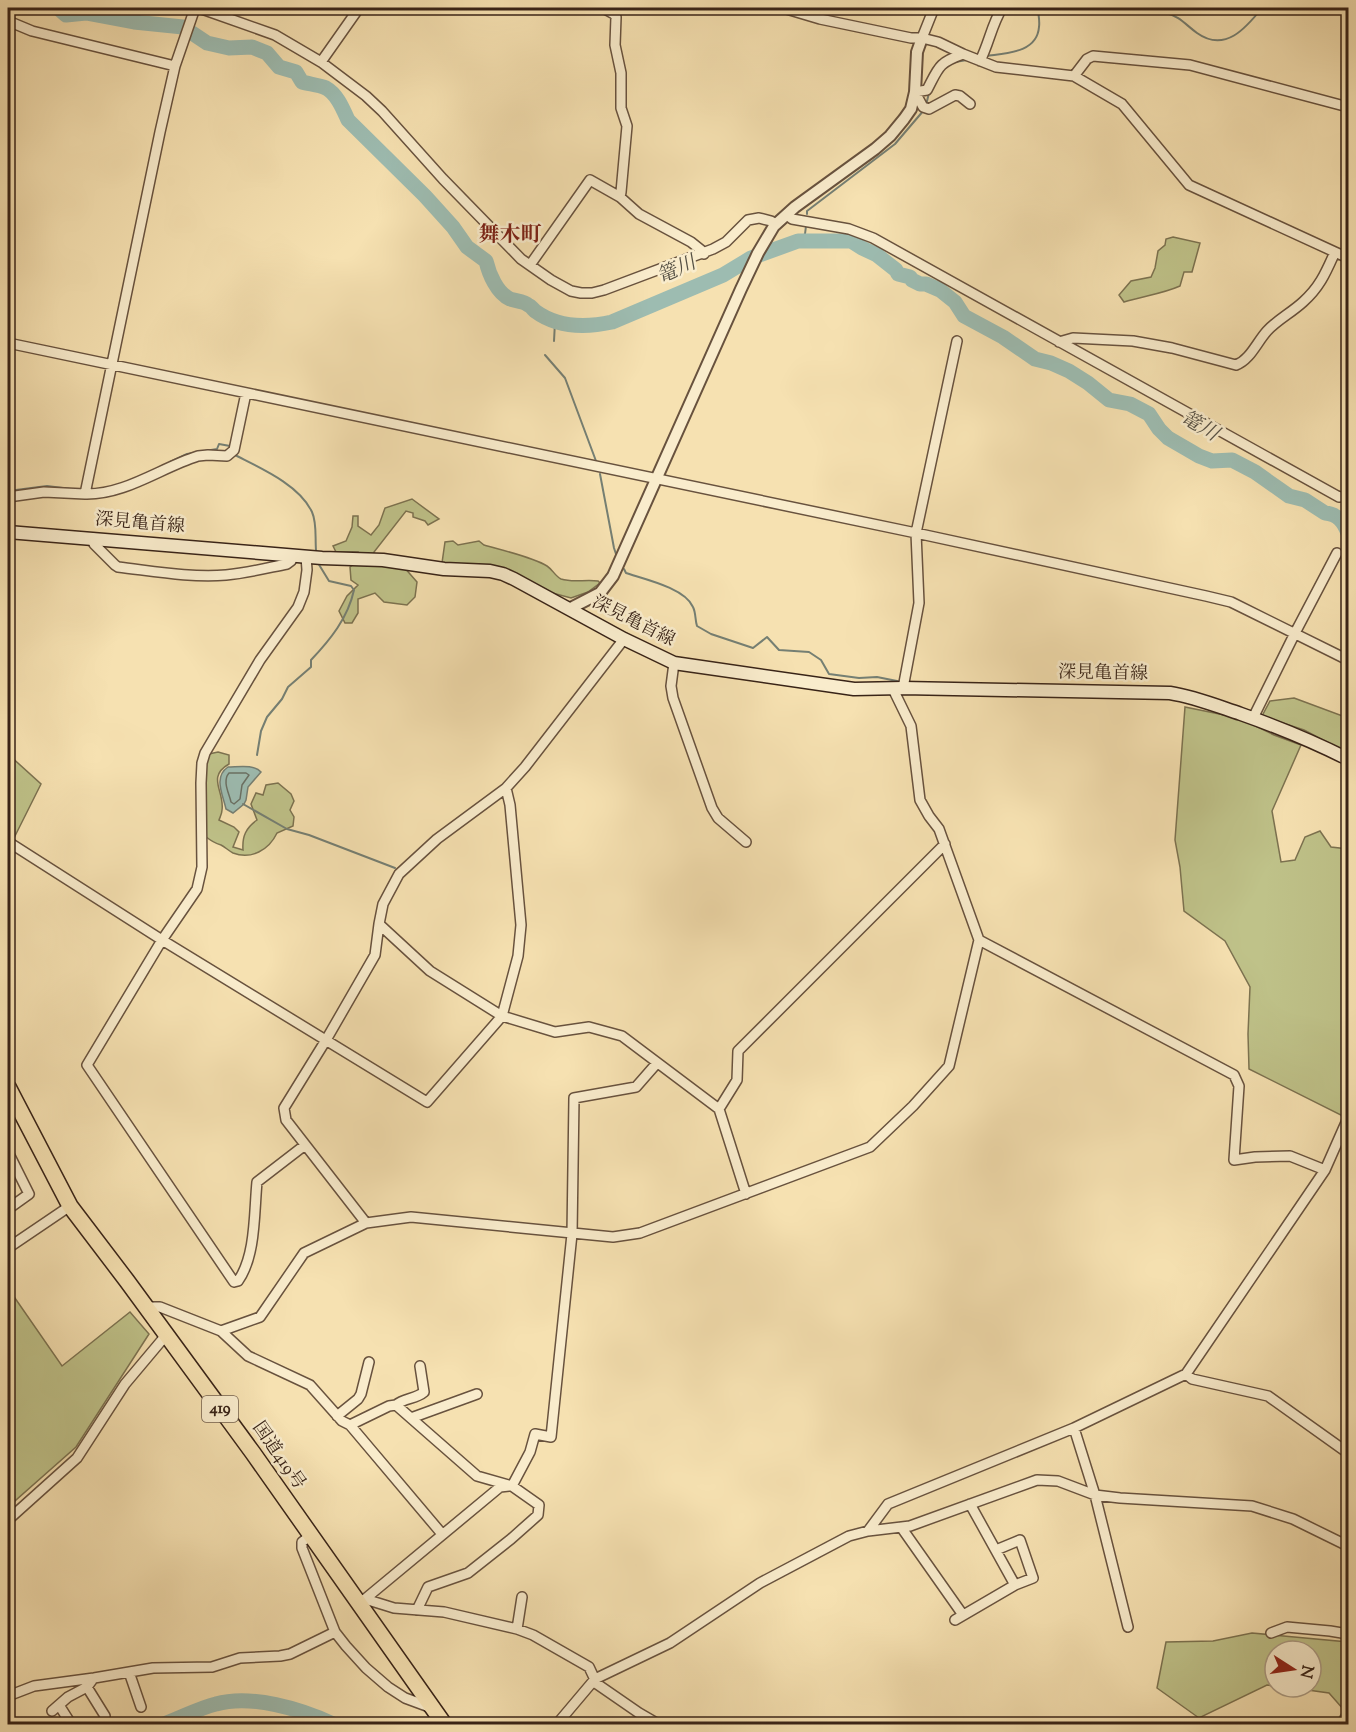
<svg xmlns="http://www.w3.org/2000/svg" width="1356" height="1732" viewBox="0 0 1356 1732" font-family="'Sorts Mill Goudy','Noto Serif JP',serif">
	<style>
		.green { fill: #bfc289; stroke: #7c7250; stroke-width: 1.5 }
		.water { fill: #9dbcb1; stroke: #757f73; stroke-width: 1.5 }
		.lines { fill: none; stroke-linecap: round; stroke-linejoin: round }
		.shore { stroke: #6a7064; stroke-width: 1.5 }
		.stream { stroke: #757f73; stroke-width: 2 }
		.river { stroke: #9dbcb1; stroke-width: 15 }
		.minor-casing { stroke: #68523e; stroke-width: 12 }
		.tertiary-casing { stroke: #68523e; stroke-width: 14 }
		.secondary-casing { stroke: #382317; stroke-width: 15 }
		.trunk-casing { stroke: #382317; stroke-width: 18 }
		.minor { stroke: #f9eccc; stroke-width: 9 }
		.tertiary { stroke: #f9eccc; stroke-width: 10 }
		.secondary { stroke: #f9eccc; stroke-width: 12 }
		.trunk { stroke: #f6e1b1; stroke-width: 15 }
		.labels { text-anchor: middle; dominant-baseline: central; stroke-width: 5; stroke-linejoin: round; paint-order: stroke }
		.shield { fill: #f9eccc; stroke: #725f4d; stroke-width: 1.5 }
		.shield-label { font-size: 16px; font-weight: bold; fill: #382317 }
		.street-label { font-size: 18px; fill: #382317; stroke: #f9eccc }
		.water-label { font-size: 20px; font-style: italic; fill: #565145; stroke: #f9eccc }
		.quarter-label { font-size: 21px; font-weight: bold; fill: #7a1f14; stroke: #f9eccc }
	</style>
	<rect width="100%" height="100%" fill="#f6e1b1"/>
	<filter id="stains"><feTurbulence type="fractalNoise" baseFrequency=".00333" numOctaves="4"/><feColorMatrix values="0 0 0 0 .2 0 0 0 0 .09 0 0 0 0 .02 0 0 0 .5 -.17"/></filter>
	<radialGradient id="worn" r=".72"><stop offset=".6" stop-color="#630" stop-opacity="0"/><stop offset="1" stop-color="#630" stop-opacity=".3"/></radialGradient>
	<path class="green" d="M1173,237L1200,243L1192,272H1184L1180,286C1162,294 1143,296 1124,302L1119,295L1131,281L1151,277L1155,268L1158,251L1165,245L1166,239Z
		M412,499L439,519L428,525L425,521L413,517V513L406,511L374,552L373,561L403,566L417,582L415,597L407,605L384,602L375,593L358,599V613L352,623H345L339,611L347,596L358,585L351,580L350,567L356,562L358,552H336L333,546L346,541L352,527L353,516H358V526L371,535L379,525L385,508Z
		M453,541L458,545L479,541L484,545C501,550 533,557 547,566C553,570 555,576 561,579C574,583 585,579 598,581L600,583L588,592L571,598L442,563L445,542Z
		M1294,698L1348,718V753L1304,730L1262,716L1270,701Z
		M1185,707L1239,718L1274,735L1301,745L1272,811L1281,862L1295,860L1305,837L1320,831L1331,847L1348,849V1131L1341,1115L1249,1069L1248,1034L1250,987L1225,941L1184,911L1180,867L1175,840Z
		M218,752L229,755V764C206,777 225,792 222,810C222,814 220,817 219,820L234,827L239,832L233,847L243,850C242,836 246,828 257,820L251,804L256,793L263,795L266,785L278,783L291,794L294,801L290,810L294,817L293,826L277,833C269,850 251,860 233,853C229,851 225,847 221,845C214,843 211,841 205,836V763L209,754Z
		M8,754L41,784L8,850Z
		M8,1288L62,1366L130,1312L149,1334L76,1447L8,1507Z
		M1252,1633L1348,1642V1724H1335L1344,1710L1329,1693L1286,1687H1311V1651H1275V1686L1267,1685L1199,1718L1157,1688L1166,1642L1213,1641Z"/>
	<path class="water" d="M228,767C238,767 254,764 261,772L248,787L246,800L244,804L233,813L226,809C223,795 213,777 228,767Z"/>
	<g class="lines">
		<path class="shore" d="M229,773H246L249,775L242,785L240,799L234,804L231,802C229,793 222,781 229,773Z"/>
		<path class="stream" d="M1095,8L1102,12L1110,14C1128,14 1148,9 1166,13C1179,16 1186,25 1197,33C1225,53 1246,28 1262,8
			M986,56C1006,53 1037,53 1039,27C1040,20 1038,14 1038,8
			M955,62L967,60
			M926,105L929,93
			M807,214V211L895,144L924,110
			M798,241L805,234L806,226
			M554,341L555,322
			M545,355L565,378L596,461
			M233,454C258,467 299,484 312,512C317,523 315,537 316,550
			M170,462L187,454L217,449L219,444L230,446L231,448
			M600,474L614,548L616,554
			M8,491L47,486L71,489
			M624,569L626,573C644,579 685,588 693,607C696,613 695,620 697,626L711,634L753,648L767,637L779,650L809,652L821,660L829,674L859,678L877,677L897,681
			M257,755L261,731L267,717L282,699L288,687L311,667V660C330,640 348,618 354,590L351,586L329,581L318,563
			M243,804L287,829L309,835L395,868"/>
		<path class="river" d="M58,8L66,15L86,13L134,22L183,27L207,43L229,48L252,47L267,53L279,67L296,72L302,82C309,84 319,85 326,88C337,94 343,109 348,120L425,196L453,227L467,247L486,261C489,274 497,293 510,299C516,301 524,301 528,305C531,306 533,309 535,311C558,328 585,328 612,322L723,275L751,258L798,241H851L862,248L877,255L896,270L898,274L910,277L912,280L920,284H926L940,290L955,302L964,316L1003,337L1035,359L1051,363L1069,371L1088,383L1109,400L1130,404L1149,414L1159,429L1168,438L1199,456L1212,461L1232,460L1255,472L1289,496L1305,500L1325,513C1338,514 1344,522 1348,533
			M164,1724C181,1718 199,1708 216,1704C251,1694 301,1709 333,1724"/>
		<defs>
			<path id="minor" d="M199,8L275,35L321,62L366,96L382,111L443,179L521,259L551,280L571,291L581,293H592L604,290L713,249L726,242L748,220L759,218L771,221L776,224
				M603,8L614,14L616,17L615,45L621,73V108L627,126L621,192L620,197
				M783,8L820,19L911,38H922L938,42L963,54L996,67L1074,76L1122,104L1189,185L1348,258
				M8,21L32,31L175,66
				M922,38L934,8
				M963,54C938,63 939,67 927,90L915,92L923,107L929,109L955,95L960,96L970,104
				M980,61C989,43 992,24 1002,8
				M321,62L359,8
				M1074,76L1087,59L1093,56L1190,65L1348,107
				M787,215L792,219L849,229L873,238L1339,497L1348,496
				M530,265L590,180L620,197L639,214L691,242L701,250L704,254
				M1059,342L1073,338L1133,341L1172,348L1236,365C1250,360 1257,342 1267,331C1277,320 1291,313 1303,302C1320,287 1326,272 1335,252
				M8,343L916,533L1206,596L1231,602L1348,660
				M85,494C125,495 160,468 198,456L208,455L227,456L234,450L246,393
				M8,497L44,492L85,494L160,132L175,66L195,8
				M93,538L94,544L115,565L118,567C153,571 191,578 226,575C247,573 267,568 287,564L291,561L293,556
				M674,663L671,686L673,698L712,808L718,818L746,842
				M903,688L919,603L916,533L957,341
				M1253,718L1295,633L1337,553
				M10,843L162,940L427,1102L502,1016L518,956L521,925L510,805L506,788
				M379,924L430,971L502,1016L555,1032L589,1027L622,1036L719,1109L746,1194
				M979,940L1234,1075L1239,1086L1234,1160L1255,1157L1290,1156L1325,1170
				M719,1109L737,1080L738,1051L945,844
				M305,1145L257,1182C254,1212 256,1256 238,1281L234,1282L87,1065L162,940L197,889L202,867L201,783L202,763L205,753L260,660L298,607L304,592L307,570L306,556
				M8,1152L29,1194L8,1209
				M366,1223L286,1120L284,1108L326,1040L375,955L379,924L383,904L399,874L437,839L506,788L525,767L624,639
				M8,1248L70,1206
				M146,1307H160L221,1331L248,1356L310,1385L342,1421L350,1425L389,1406L396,1405L477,1476L512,1486L539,1505L538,1515L511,1539L468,1573L428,1587L417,1610
				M221,1331L260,1317L304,1253L366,1223L411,1217L613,1237L640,1233L870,1147L913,1106L949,1066L979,940L939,829L929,816L920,800L911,726L893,689
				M1186,1374L1192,1379L1268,1396L1348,1453
				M396,1405C404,1398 416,1399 424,1392L420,1366
				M337,1416L358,1399L361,1394L369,1362
				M411,1418L477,1394
				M350,1425L442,1534
				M1074,1428L1095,1495L1128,1627
				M512,1486L530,1452L535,1434L551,1437L572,1234L574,1098L636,1087L657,1063
				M970,1504L1015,1585L1033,1578L1020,1540L996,1550
				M8,1520L77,1458L125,1384L167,1334
				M901,1527L963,1615
				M868,1531L888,1504L1074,1428L1186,1374L1325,1170L1348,1118
				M310,1536L302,1542V1548L335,1632L346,1646L366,1668L388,1687L405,1698L432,1708
				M365,1599L500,1487L509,1486
				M358,1602L365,1599L394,1608L444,1612L517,1629L533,1635L589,1667L597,1684L639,1713L658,1724
				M955,1620L1015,1585
				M517,1629L522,1597
				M1271,1633L1287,1627L1330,1631L1348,1634
				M129,1672L141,1707
				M87,1687L105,1716
				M8,1696L34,1686L94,1678L153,1668L212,1667L240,1658L280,1656L290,1654L335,1632
				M59,1705L71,1724
				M52,1711L68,1697L87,1687L93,1679
				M557,1724L595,1679L670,1643L760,1583L849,1536L868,1531L910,1526L1037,1480L1058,1481L1095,1495L1120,1498L1252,1506L1293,1519L1348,1546"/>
			<path id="tertiary" d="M569,609L600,593L613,576L741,289L758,253L774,226L795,207L875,149L890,136L904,119L911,109L915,92L917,52L922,38"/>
			<path id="secondary" d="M8,532L322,558L383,560L444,569L490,571L503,574L514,579L624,639L674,663L854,689L903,688L1170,693C1195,697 1217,706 1241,714C1278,727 1314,742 1348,759"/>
			<path id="trunk" d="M8,1087L70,1206L127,1281L253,1453L444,1724"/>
		</defs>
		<use href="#minor" class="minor-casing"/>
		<use href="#tertiary" class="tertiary-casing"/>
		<use href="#secondary" class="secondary-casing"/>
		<use href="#trunk" class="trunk-casing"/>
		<use href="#minor" class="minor"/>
		<use href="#tertiary" class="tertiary"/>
		<use href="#secondary" class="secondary"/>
		<use href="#trunk" class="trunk"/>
	</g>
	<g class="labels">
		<rect class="shield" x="202" y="1396" width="36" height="26" rx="4.5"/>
		<g class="shield-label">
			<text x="220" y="1409">419</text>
		</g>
		<g class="street-label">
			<text transform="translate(140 524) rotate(5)">深見亀首線</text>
			<text transform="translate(633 622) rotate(27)">深見亀首線</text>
			<text transform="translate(1103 674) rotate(1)">深見亀首線</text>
			<text transform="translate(278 1456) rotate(55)">国道419号</text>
		</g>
		<g class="water-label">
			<text transform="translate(677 271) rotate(-24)">篭川</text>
			<text transform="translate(1199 427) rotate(30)">篭川</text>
		</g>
		<g class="quarter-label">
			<text x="510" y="236">舞木町</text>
		</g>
	</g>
	<rect width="1356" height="1732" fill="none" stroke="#f6e1b1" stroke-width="30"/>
	<rect x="9" y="9" width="1338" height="1714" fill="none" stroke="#382317" stroke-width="3"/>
	<rect x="15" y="15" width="1326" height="1702" fill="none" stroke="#382317" stroke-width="1.5"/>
	<g transform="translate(1293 1669) rotate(102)"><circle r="28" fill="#f9eccc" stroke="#ac9c84" stroke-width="1.5"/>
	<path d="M0-4.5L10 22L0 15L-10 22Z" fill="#8f2418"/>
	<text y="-9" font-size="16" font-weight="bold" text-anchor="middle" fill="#382317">N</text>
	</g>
	<rect width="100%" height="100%" filter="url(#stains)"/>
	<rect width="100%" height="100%" fill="url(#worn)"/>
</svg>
